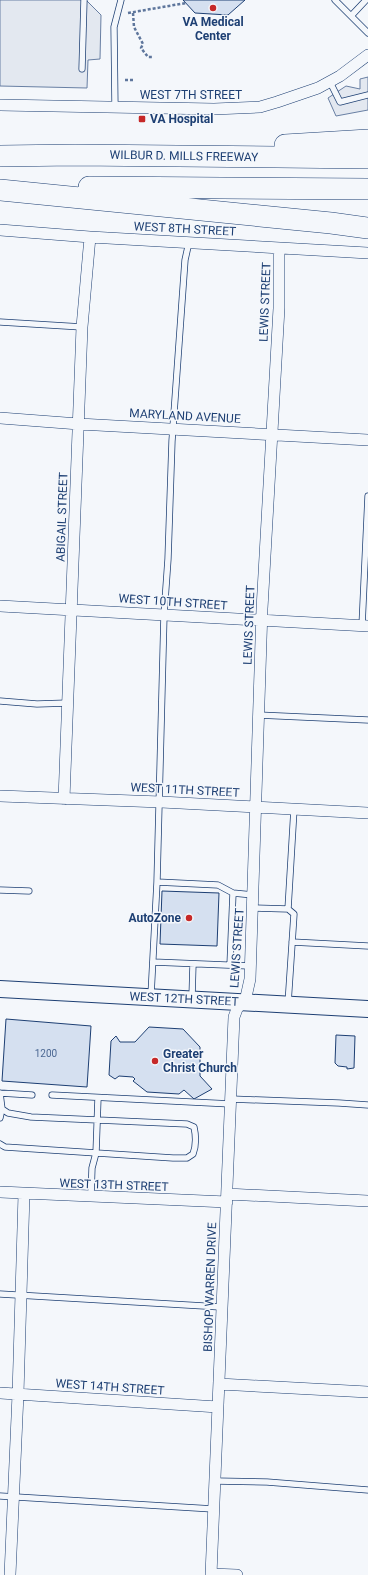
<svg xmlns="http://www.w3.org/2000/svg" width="368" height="1575" viewBox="0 0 368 1575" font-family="Roboto,sans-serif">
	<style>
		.parking { fill: #e3e8f0; stroke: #687fa3 }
		.building { fill: #d5e0f0; stroke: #1d3f73 }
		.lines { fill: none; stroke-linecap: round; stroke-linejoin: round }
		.lane-casing { stroke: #1d3f73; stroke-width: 7 }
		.street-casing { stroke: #1d3f73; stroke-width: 12 }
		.secondary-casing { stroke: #1d3f73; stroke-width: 18 }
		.highway-casing { stroke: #1d3f73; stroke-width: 22 }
		.path { stroke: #5e769c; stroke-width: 2.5; stroke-dasharray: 3 2; stroke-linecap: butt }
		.lane { stroke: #f4f7fb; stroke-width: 5.5 }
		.street { stroke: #f4f7fb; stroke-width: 11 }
		.secondary { stroke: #f4f7fb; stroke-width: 16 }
		.highway { stroke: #f4f7fb; stroke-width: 21 }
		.poi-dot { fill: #c62828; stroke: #f4f7fb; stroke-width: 1.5 }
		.labels { text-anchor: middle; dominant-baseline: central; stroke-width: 3; stroke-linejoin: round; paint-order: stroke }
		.number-label { font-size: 10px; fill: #4b6792 }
		.poi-label { font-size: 12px; font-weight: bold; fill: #1d3f73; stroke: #f4f7fb; text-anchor: start }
		.street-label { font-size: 12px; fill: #1d3f73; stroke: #f4f7fb }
	</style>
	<rect width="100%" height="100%" fill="#f4f7fb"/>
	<path class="parking" d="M0,0H86L101,15L100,59L88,60L87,88L0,86Z
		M368,77V110L336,116L328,98L346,86L360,89V79Z"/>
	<path class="building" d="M183,0H245L228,15L195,13Z
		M162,891L219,893L217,946L160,944Z
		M6,1019L91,1026L87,1087L2,1081Z
		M149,1027L183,1029L200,1047V1076L212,1089L194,1099L184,1090L179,1094L147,1092L133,1081L135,1079L133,1077L119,1076L115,1079L109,1075L111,1041L116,1036L120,1042H135Z
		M336,1035L355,1036L354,1068L347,1069V1067L338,1066L335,1063Z"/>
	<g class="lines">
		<defs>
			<path id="lane" d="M335,0L368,33
				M351,16L366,0
				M82,69L84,0
				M330,82L340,102L368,95
				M115,107L114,27L121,0
				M189,242L185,260L172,441L168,559L164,615L157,882L218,885L233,893L253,895
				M0,322L82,327
				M362,626L368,496
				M0,701L37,704L68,703
				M258,715L368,720
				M0,890L29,891
				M253,908L288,909L294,914L288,1004
				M288,909L294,809
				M292,942L368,946
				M153,962L250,966
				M230,965L233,893
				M151,995L157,882
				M192,997L193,964
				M0,1093L32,1095
				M52,1095L231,1104
				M231,1099L339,1103L368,1105
				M0,1118L2,1109L0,1093
				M0,1144L5,1147L173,1158H187L193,1154C196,1146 196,1136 194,1127L187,1124L31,1117L8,1113L2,1109
				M91,1196L92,1168L96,1153L98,1098
				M0,1294L221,1307
				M215,1481L267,1482L368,1490
				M0,1496L213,1509"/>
			<path id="street" d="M0,105L214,109L260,107L277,102L318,88L340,76L368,55
				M0,230L90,237L368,253
				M0,418L79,424L368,440
				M0,606L368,626
				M0,796L161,802L368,813
				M64,799L82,327L90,237
				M0,1192L227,1202
				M227,1194L368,1201
				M219,1384L368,1392
				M0,1393L218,1407
				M211,1574L237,1575
				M10,1575L18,1394L24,1194
				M211,1575L234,1017L237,1009L246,997L250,979L262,609L279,308V248"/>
			<path id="secondary" d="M0,989L368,1009"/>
			<path id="highway" d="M285,145L368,140
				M0,156L75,155L368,158
				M89,187L368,189
				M0,190L331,223L368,228"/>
		</defs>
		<use href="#lane" class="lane-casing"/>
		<use href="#street" class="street-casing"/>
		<use href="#secondary" class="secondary-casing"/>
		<use href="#highway" class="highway-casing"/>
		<path class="path" d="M128,13L186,3
			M133,13L134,27L143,44L141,48L148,57H152
			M125,80H135"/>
		<use href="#lane" class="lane"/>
		<use href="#street" class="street"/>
		<use href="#secondary" class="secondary"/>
		<use href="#highway" class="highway"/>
	</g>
	<g class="poi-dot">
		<circle cx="213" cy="8" r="4"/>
		<rect x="138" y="115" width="8" height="8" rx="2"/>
		<circle cx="189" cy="918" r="4"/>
		<circle cx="155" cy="1061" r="4"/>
	</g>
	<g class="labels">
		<g class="number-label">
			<text x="46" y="1053">1200</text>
		</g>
		<g class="poi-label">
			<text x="213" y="22" text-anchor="middle">VA Medical<tspan x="213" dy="14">Center</tspan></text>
			<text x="150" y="119">VA Hospital</text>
			<text x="181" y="918" text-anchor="end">AutoZone</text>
			<text x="163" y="1054">Greater<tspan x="163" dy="14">Christ Church</tspan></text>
		</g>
		<g class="street-label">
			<text x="191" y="95">WEST 7TH STREET</text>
			<text transform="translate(184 156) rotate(1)">WILBUR D. MILLS FREEWAY</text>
			<text transform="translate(185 229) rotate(3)">WEST 8TH STREET</text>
			<text transform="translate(265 302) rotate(-88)">LEWIS STREET</text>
			<text transform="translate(185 416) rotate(3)">MARYLAND AVENUE</text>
			<text transform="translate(62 517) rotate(-88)">ABIGAIL STREET</text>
			<text transform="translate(173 602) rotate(4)">WEST 10TH STREET</text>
			<text transform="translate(249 625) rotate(-88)">LEWIS STREET</text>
			<text transform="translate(185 790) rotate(3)">WEST 11TH STREET</text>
			<text transform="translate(237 948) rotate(-86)">LEWIS STREET</text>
			<text transform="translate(184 999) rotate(3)">WEST 12TH STREET</text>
			<text transform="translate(114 1185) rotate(2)">WEST 13TH STREET</text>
			<text transform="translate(210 1287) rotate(-88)">BISHOP WARREN DRIVE</text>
			<text transform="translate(110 1387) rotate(4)">WEST 14TH STREET</text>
		</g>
	</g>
</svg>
